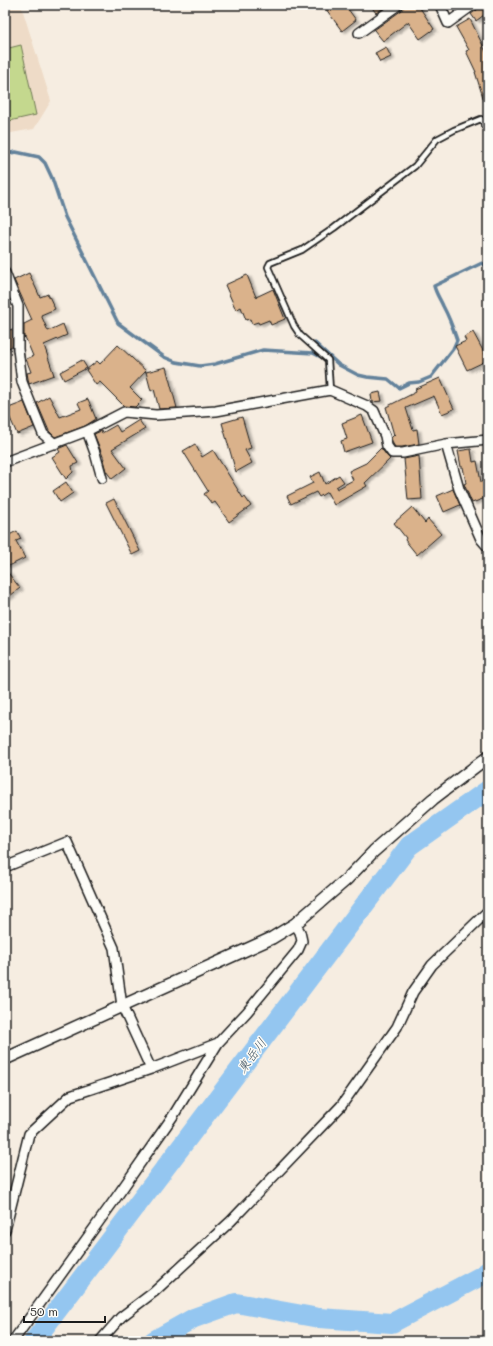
<svg xmlns="http://www.w3.org/2000/svg" width="493" height="1346" viewBox="0 0 493 1346" font-family="Mali,'Klee One',sans-serif">
	<style>
		.built { fill: #eedbc7 }
		.green { fill: #c4d88e; stroke: #707a55 }
		.lines { fill: none; stroke-linecap: round; stroke-linejoin: round }
		.stream { stroke: #64829b; stroke-width: 3.5 }
		.river { stroke: #94c6f0; stroke-width: 20 }
		.building { fill: #dab28b; stroke: #1c1c1c; filter: url(#shadow) }
		.service-casing { stroke: #1c1c1c; stroke-width: 8 }
		.minor-casing { stroke: #1c1c1c; stroke-width: 12 }
		.tertiary-casing { stroke: #1c1c1c; stroke-width: 14 }
		.service { stroke: #fdfcf7; stroke-width: 4.5 }
		.minor { stroke: #fdfcf7; stroke-width: 9 }
		.tertiary { stroke: #fdfcf7; stroke-width: 11 }
		.labels { text-anchor: middle; dominant-baseline: central; stroke-width: 3; stroke-linejoin: round; paint-order: stroke }
		.water-label { font-size: 13px; font-style: italic; fill: #465866; stroke: #fdfcf7 }
	</style>
	<defs>
		<filter id="shadow"><feDropShadow dx="3.5" dy="2" stdDeviation="1" flood-color="#0004"/></filter>
	</defs>
	<rect width="100%" height="100%" fill="#f6ede1"/>
	<filter id="ink" filterUnits="userSpaceOnUse"><feTurbulence type="fractalNoise" baseFrequency=".025" numOctaves="2"/><feDisplacementMap in="SourceGraphic" scale="8" xChannelSelector="R" yChannelSelector="G"/><feConvolveMatrix kernelMatrix="1 2 1 2 8 2 1 2 1" color-interpolation-filters="sRGB"/></filter>
	<g filter="url(#ink)">
		<path class="built" d="M5,5H21L51,101L34,129L5,134Z"/>
		<path class="green" d="M21,45L36,115L5,122V49Z"/>
		<g class="lines">
			<path class="stream" d="M5,154L16,152L39,157L45,163L52,178L65,217L118,323L164,357L176,362L200,366L215,364L263,350L313,353L321,357L327,354
				M315,343L339,365L358,375L367,377L388,379L399,388L409,383L419,382L431,377L453,349L457,340C453,328 449,317 443,306C440,299 436,294 434,286L482,263L488,267"/>
			<path class="river" d="M34,1341L409,846L488,790
				M153,1341L194,1318L236,1303L319,1318L392,1323L481,1276L488,1271"/>
		</g>
		<path class="building" d="M323,5H345L356,20L342,31Z
			M370,5H388L376,13Z
			M404,5H418L434,29L420,39L408,22L383,41L374,30L402,10Z
			M480,5H488V12L476,21L471,14L477,10Z
			M470,19L488,56V107H486L475,72H476L466,51L469,50L456,27Z
			M386,47L391,57L380,62L375,53Z
			M29,273L40,297L48,294L55,309L41,315L48,331L63,324L67,335L44,345L54,375L29,384L27,373L31,372L26,359L33,356L25,337L24,338V324L32,320L14,280Z
			M247,275L256,297L273,289L285,319L271,325L269,320L259,324L258,322L252,324L250,319L246,320L241,307L236,310L225,285Z
			M12,329V346L5,350V332Z
			M473,332L488,360L467,370L455,346L466,341L464,337Z
			M118,345L146,371L130,388L142,400L135,407L124,406L100,382L96,385L86,370L97,361L100,364Z
			M82,360L87,368L64,380L60,372Z
			M166,367L177,408L159,409L154,389L151,391L146,372Z
			M440,378L454,409L442,414L434,396L406,408L413,430L417,429L419,444L402,447H395L393,444L391,438L395,434L394,435L386,407L416,392L415,389Z
			M380,392L382,401L372,402L371,394Z
			M49,396L60,417L81,409L78,403L88,399L96,419L85,426L55,437L49,431L37,403Z
			M24,402L34,427L17,434L6,409Z
			M362,415L372,442L344,452L341,441L347,439L342,423Z
			M242,417L251,448L245,450L252,463L236,472L222,423Z
			M139,420L145,429L112,449L126,468L112,479L106,471L103,460L104,459L94,434L101,431L102,433L116,425L120,432Z
			M195,444L202,457L213,450L243,498L245,497L251,506L229,522L215,502L212,504L204,494L208,491L183,451Z
			M67,445L78,463L72,466L73,472L66,479L52,457L60,452L58,449L60,448Z
			M381,448L387,456L390,459L365,483L367,486L334,505L327,492L319,497L316,492L291,504L287,496L313,483L310,477L320,472L325,484L339,475L344,482L336,487L337,489L353,480L349,471L366,463Z
			M471,449L473,462L477,461L481,482L488,479V497L472,503L464,484L466,483L463,467H461L458,451Z
			M419,456L422,499L408,500L404,459Z
			M66,482L73,493L60,502L53,491Z
			M453,489L460,505L444,512L437,496Z
			M114,499L140,551L132,555L106,503Z
			M412,507L425,523L428,519L441,534L417,555L405,540L406,538L394,523Z
			M17,531L21,539L16,541L25,558L5,568V537Z
			M5,569L20,588L5,600Z"/>
		<g class="lines">
			<defs>
				<path id="service" d="M330,390L328,360L300,335L294,326L268,267L270,263L302,250L334,228L415,166L437,139L454,130L481,119L486,125"/>
				<path id="minor" d="M440,5L448,23L473,5
					M359,33L398,5
					M486,125L488,124
					M5,273L18,306V349L22,382L43,434L55,444
					M87,431L95,453L102,478
					M446,444L459,489L481,539L488,547
					M5,462L87,431L124,412L156,415L216,411L330,390L367,406L374,411L385,436L387,446L392,453H403L446,444L488,440
					M5,867L67,842L114,948L122,1006L151,1069L218,1043
					M5,1230L29,1134L70,1096L151,1069
					M13,1341L113,1202L173,1116L218,1043L247,1012L298,950L302,941L300,932L295,924
					M100,1341L121,1317L154,1292L231,1221L341,1106L397,1027L413,992L432,965L488,911"/>
				<path id="tertiary" d="M5,1059L272,938L295,924L347,879L374,851L433,799L488,757"/>
			</defs>
			<use href="#service" class="service-casing"/>
			<use href="#minor" class="minor-casing"/>
			<use href="#tertiary" class="tertiary-casing"/>
			<use href="#service" class="service"/>
			<use href="#minor" class="minor"/>
			<use href="#tertiary" class="tertiary"/>
		</g>
	</g>
	<g class="labels">
		<g class="water-label">
			<text transform="translate(251 1055) rotate(-53)">東岳川</text>
		</g>
	</g>
	<rect width="493" height="1346" fill="none" stroke="#fdfcf7" stroke-width="20"/>
	<rect x="10" y="10" width="473" height="1326" fill="none" stroke="#1c1c1c" stroke-width="1.5" filter="url(#ink)"/>
	<path d="M24 1316v6h81v-6" fill="none" stroke="#1c1c1c" stroke-width="2"/>
	<text x="30" y="1316" font-size="12" fill="#1c1c1c" stroke="#fdfcf7" stroke-width="3" paint-order="stroke">50 m</text>
</svg>
